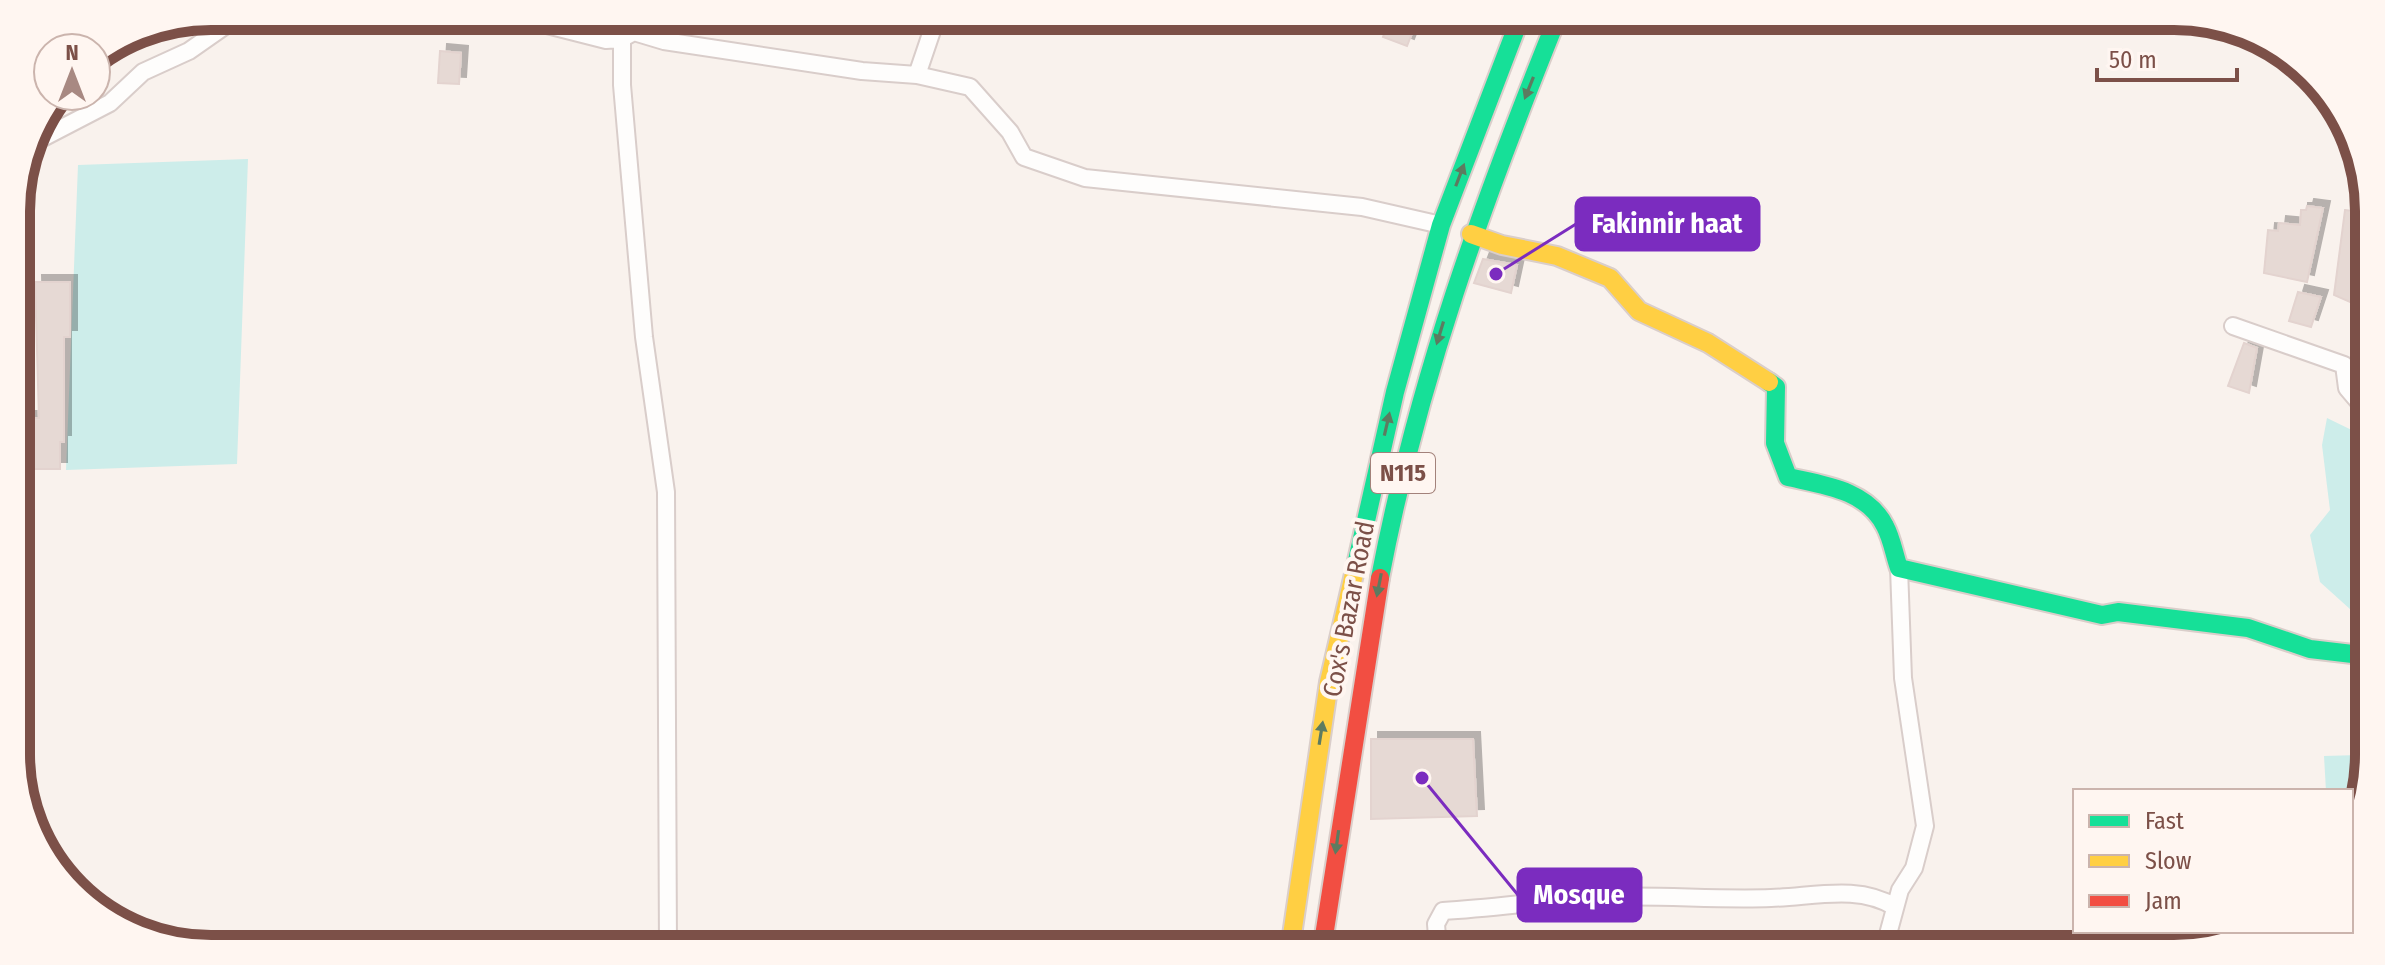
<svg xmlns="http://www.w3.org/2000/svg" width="2385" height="965" viewBox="0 0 2385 965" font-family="'Fira Sans Condensed',sans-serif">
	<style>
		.water { fill: #cdedea }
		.building { fill: #e6d9d4; stroke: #e3d3cf; stroke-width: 2; filter: url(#shadow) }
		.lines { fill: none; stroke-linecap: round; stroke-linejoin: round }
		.street-casing { stroke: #d9cdca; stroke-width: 20 }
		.fast-casing { stroke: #daceca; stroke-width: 22 }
		.slow-casing { stroke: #daceca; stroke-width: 22 }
		.jam-casing { stroke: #daceca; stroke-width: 22 }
		.street { stroke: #fefdfc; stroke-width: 16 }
		.fast { stroke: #16e098; stroke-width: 18 }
		.slow { stroke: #ffcf43; stroke-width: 18 }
		.jam { stroke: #f24e42; stroke-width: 18 }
		.oneway { fill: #5d7b60 }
		.labels { text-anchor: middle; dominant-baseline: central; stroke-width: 8; stroke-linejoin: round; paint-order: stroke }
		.shield { fill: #fff6f1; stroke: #a3827b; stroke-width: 2 }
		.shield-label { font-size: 24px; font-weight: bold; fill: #7c5048 }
		.street-label { font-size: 26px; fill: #7c5048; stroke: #fff6f1 }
		.rim { fill: none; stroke: #7c5048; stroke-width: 10 }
		.leader { fill: none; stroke: #7b2cbf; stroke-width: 3 }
		.callout-dot { fill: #7b2cbf; stroke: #fff6f1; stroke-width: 3 }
		.callout { fill: #7b2cbf; stroke: #7b2cbf; stroke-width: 3 }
		.callout-label { font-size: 28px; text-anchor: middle; font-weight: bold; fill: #fff }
	</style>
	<defs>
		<filter id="shadow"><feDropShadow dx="7" dy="-7" stdDeviation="0" flood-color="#0004"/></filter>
	</defs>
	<rect width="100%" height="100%" fill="#f9f2ed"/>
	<path class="water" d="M248,159L237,464L66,470L78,165Z
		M2327,418L2364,436L2361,619L2320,582L2310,535L2330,510L2322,445Z
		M2359,755L2358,817L2351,828V791H2326L2324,756Z"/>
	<path class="building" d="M1391,16L1417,20L1407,46L1383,37Z
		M440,51L461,53L459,84L438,83Z
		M2307,206L2323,208L2307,282L2264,273L2268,230L2278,231L2279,223L2300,225L2301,210H2306Z
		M2345,210L2360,212L2357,250L2366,251V309L2334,295Z
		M1483,259L1517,265L1511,293L1474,283Z
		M35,282H70V337H64V442H60V469H18V418H39Z
		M2298,292L2321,297L2311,327L2289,321Z
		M2244,343L2257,348L2249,393L2228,386Z
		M1371,739H1473L1477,816L1371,819Z"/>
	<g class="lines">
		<defs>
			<path id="street" d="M457,16L547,25L606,40L621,39L634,32L664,41L862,71L917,75L970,87L1010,132L1024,157L1085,178L1362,207L1441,225
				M622,16V85L644,337L666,492L668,949
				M917,75L937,16
				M31,144L110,103L143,72L189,51L239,16
				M2233,326L2344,365L2347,388L2364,408
				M1438,949L1436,924L1443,911C1498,908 1552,899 1607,897C1662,895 1716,900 1771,898C1813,897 1858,884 1895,907
				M1884,949L1900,890L1914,868L1925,826L1903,678L1899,568"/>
			<path id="fast" d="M1769,382L1776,387L1775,443L1788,477C1824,485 1867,490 1885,526C1892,539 1894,554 1899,568L2102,615L2118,612L2248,628L2310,649L2361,655
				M1354,574L1395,392L1441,225L1521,16
				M1380,578C1418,379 1482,204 1558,16"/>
			<path id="slow" d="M1471,234L1502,245L1557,256L1610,278L1639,311L1708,343L1769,382
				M1290,949L1329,682L1354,574"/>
			<path id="jam" d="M1322,949L1380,578"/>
		</defs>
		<use href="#street" class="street-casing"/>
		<use href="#fast" class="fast-casing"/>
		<use href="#slow" class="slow-casing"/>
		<use href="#jam" class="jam-casing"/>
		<use href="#street" class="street"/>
		<use href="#fast" class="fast"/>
		<use href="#slow" class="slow"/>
		<use href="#jam" class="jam"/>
	</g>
	<defs><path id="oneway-solid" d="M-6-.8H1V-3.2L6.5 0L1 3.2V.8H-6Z" transform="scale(2)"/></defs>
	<g class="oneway">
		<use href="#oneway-solid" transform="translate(1529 88) rotate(112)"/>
		<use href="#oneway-solid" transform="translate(1460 175) rotate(-69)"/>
		<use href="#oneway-solid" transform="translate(1440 333) rotate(107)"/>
		<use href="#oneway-solid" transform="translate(1387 424) rotate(-77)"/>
		<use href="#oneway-solid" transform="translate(1379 585) rotate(101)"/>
		<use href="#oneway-solid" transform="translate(1321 733) rotate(-81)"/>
		<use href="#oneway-solid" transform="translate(1337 842) rotate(98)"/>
	</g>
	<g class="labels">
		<rect class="shield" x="1371" y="453" width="64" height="40" rx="6"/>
		<g class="shield-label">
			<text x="1403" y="473">N115</text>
		</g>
		<g class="street-label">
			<text transform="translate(1349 609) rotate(-79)">Cox's Bazar Road</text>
		</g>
	</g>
	<path d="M0 0H2385V965H0ZM211 30H2174A181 181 0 0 1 2355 211V754A181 181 0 0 1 2174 935H211A181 181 0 0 1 30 754V211A181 181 0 0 1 211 30Z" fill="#fff6f1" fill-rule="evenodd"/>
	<path class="rim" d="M211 30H2174A181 181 0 0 1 2355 211V754A181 181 0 0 1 2174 935H211A181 181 0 0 1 30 754V211A181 181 0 0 1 211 30Z"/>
	<path class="leader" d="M1496 274L1576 224M1422 778L1518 895"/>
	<g class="callout-dot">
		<circle cx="1496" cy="274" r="8"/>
		<circle cx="1422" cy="778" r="8"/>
	</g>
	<g class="callout">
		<rect x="1576" y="198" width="183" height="52" rx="8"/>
		<rect x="1518" y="869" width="123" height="52" rx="8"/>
	</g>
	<g class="callout-label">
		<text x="1667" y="233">Fakinnir haat</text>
		<text x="1579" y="904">Mosque</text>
	</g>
	<rect x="2073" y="789" width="280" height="144" fill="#fff6f1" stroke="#cbb4ad" stroke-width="2"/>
	<rect x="2089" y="815" width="40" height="12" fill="#16e098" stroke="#cbb4ad" stroke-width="2"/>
	<text x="2145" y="829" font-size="24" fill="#7c5048">Fast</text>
	<rect x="2089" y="855" width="40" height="12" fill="#ffcf43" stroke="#cbb4ad" stroke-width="2"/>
	<text x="2145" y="869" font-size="24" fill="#7c5048">Slow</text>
	<rect x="2089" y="895" width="40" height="12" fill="#f24e42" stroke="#cbb4ad" stroke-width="2"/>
	<text x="2145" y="909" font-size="24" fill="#7c5048">Jam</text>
	<g transform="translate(72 72)"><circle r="38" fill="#fff6f1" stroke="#cbb4ad" stroke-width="2"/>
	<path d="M0-6L14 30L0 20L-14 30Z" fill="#a88982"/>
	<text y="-12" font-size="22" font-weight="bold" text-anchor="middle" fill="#7c5048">N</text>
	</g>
	<path d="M2097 68v12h140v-12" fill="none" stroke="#7c5048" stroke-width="4"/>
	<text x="2109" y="68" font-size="24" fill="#7c5048" stroke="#fff6f1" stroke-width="6" paint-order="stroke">50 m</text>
</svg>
